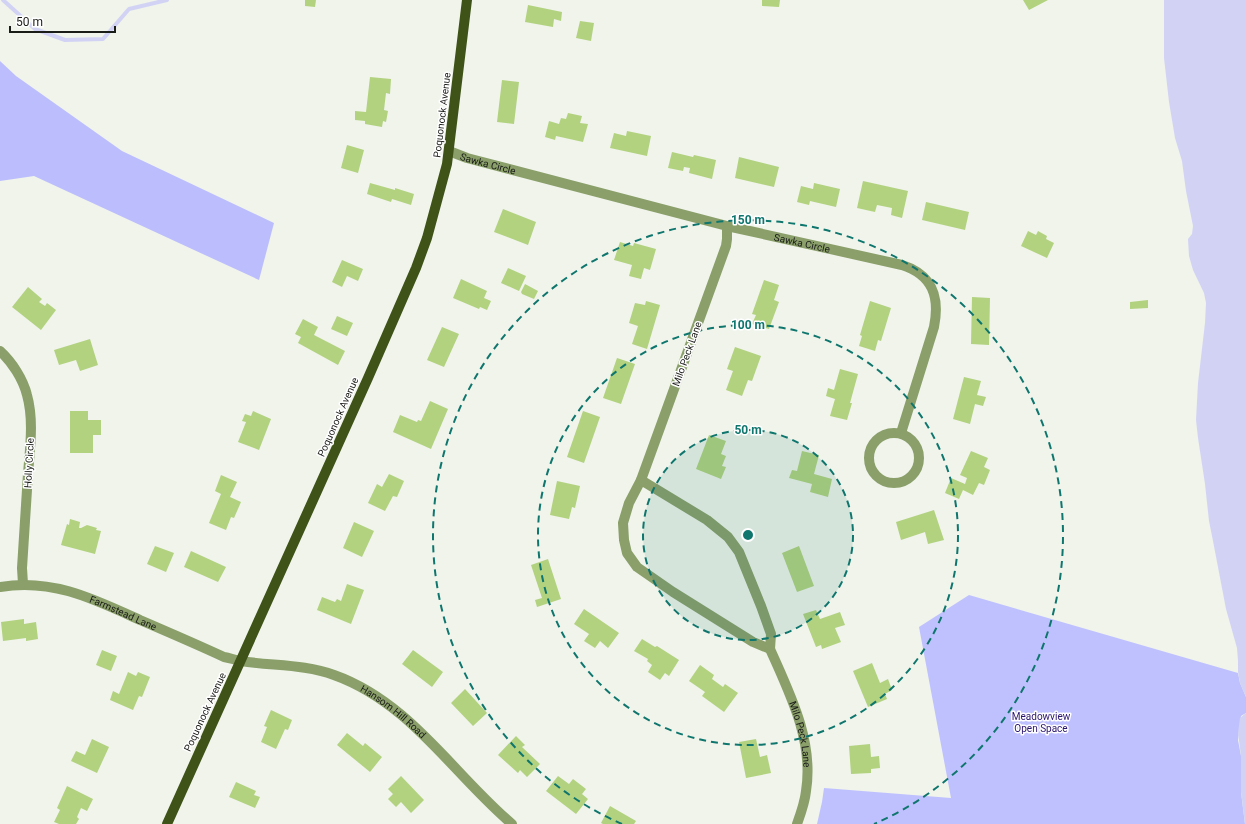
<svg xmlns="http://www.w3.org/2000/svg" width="1246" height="824" viewBox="0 0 1246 824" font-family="Roboto,sans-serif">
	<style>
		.green { fill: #bfc1fe }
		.forest { fill: #bcbdfd }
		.water { fill: #d2d3f4 }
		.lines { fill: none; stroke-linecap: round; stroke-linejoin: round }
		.stream { stroke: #d2d3f4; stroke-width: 4 }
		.building { fill: #b2d280 }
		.minor { stroke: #8a9f6a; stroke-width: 10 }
		.primary { stroke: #3f5318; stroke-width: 10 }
		.ring { fill: none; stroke: #0f766e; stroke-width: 2; stroke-dasharray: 7 5 }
		.labels { text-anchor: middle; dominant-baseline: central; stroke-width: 3; stroke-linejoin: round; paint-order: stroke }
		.street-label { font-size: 10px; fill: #1a1c18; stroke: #fff }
		.park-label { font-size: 10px; fill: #29146e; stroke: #fff }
		.centre { fill: #0f766e; stroke: #fff; stroke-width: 2 }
		.ring-label { font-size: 12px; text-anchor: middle; font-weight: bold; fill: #0f766e; stroke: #fff; stroke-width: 3; stroke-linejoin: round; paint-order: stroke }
	</style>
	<rect width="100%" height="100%" fill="#f0f4eb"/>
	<path class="green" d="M969,595L1238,673L1240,683L1246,697V713L1241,716L1238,740L1241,756V792L1245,824H817L822,802L824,788L951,798L919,627Z"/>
	<path class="forest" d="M0,61L16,76L122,151L274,223L259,280L34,176L0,181Z"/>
	<path class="water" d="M1164,0H1246V697L1240,683L1238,672V661L1237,648L1226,609L1213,541L1209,521L1205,484L1198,438L1196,420L1198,383L1205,323L1206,303L1204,293L1193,270L1189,256L1188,239L1192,234L1193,226L1186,191L1182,161L1175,138L1169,102L1164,58Z
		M1246,713V824H1245L1241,792V756L1238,733L1240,718Z"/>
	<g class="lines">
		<path class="stream" d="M3,0L35,29L65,40L103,39L129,9L167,0"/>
	</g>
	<path class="building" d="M305,0H316L315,7L305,6Z
		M762,0H780L779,7L762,6Z
		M1023,0H1048L1029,10Z
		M528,5L562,12L561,21L554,19L553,27L525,22Z
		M580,21L594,23L591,41L576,38Z
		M370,77L391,79L390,94L386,93L384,110L388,111L386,122L383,121L382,127L365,124V121L355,120V111L366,112Z
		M502,80L519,82L514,124L497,122Z
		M568,113L582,116L580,123L588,124L583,142L556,136L555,140L545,137L549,121L559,124L561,118L566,119Z
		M627,131L651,136L647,156L610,148L614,133L626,136Z
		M347,145L364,150L358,173L341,168Z
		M672,152L693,157L694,155L716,160L712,179L689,173L690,168L684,167L683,171L668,168Z
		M739,157L779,167L774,187L735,178Z
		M863,181L908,191L902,218L891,215L892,208L877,205L875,212L857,208Z
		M370,183L395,190V188L414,194L411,205L392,199L391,202L367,194Z
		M814,183L840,189L836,207L810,201L809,205L797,202L801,186L813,189Z
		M926,202L969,212L965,230L922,220Z
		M503,209L536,222L528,245L494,232Z
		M1028,231L1036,235L1038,231L1047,236L1046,239L1054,243L1047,258L1021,246Z
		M620,242L633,246L634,243L656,249L650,270L644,268L641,279L629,276L632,265L614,260Z
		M342,260L363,269L358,281L347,276L342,287L332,282Z
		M508,268L526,276L519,291L501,283Z
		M461,279L487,291L484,298L491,301L487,310L480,307L479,309L453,298Z
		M764,280L779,285L774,300L779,302L769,329L752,324L756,315L752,314Z
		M525,284L538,291L534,299L522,294L521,292Z
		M28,287L42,299L39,302L45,306L47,303L56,310L41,330L12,307Z
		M972,297L990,298L989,345L971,344Z
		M1148,300V308L1130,309V302Z
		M646,301L660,305L647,349L632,344L638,326L629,323L635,303L645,305Z
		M870,301L891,308L881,341L878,340L875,351L859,346L862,336L860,335Z
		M337,316L353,323L347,336L331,329Z
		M303,319L318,327L314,335L345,351L338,365L298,343L301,337L295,334Z
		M442,327L459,334L444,367L427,360Z
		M90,339L98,365L80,371L76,360L59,365L54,350Z
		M735,347L761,356L752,381L748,380L742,396L726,390L733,371L727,369Z
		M617,358L635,364L621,404L603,398Z
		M840,369L858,374L850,403H852L847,420L830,416L835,399L826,396L828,388L834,390Z
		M964,377L981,381L977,395L986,397L983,406L975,404L970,424L953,419Z
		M430,401L448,409L431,449L393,432L400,415L417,422L418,420L421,421Z
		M70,411H88V420H101V435H93V453H70Z
		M253,411L271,419L259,450L238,442L246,422L242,421L245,414L251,416Z
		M583,411L600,417L584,463L567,457Z
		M709,435L726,441L721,454L726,456L722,466L726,467L721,479L696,469Z
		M802,451L819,455L814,474L832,479L828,497L810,492L812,484L789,478L792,470L797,471Z
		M971,451L988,458L984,467L990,470L984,485L979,483L973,495L963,490L959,499L945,493L951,478L965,484L967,478L960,475Z
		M389,474L404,481L397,497L393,496L385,511L368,503L377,484L382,487Z
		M221,475L237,482L230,497L241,502L234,518L231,517L226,530L209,523L221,494L215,491Z
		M557,481L580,486L575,508L572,507L569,519L550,515Z
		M934,510L944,540L928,544L925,532L901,540L896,522Z
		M70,519L80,522L79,528H81L87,525L97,528L96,530L101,531L95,554L61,545L67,524L69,525Z
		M354,522L374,531L362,557L343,548Z
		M155,546L174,553L166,572L147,564Z
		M799,546L814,586L797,592L782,553Z
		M191,551L226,567L218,582L184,567Z
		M548,559L561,599L537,607L535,600L542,598L531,565Z
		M347,584L364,590L351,624L317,610L322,597L335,602L337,599L341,601Z
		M584,609L619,633L608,648L600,641L595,648L584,641L589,634L574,624Z
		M816,610L820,619L840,612L845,625L835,628L841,642L822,649L821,645L816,647L803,614Z
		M24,619V624L36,622L38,639L26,641V638L3,641L1,622Z
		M642,639L655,647L657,646L679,660L669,676L665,673L660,680L648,672L652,665L647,661L648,659L634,651Z
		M102,650L117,656L111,671L96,665Z
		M413,650L443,672L432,687L402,664Z
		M872,663L880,683L888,679L892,690L885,694L887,699L868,707L853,671Z
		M700,665L714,675L712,679L723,687L725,684L738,693L724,712L702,696L705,692L689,681Z
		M128,672L136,676L138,672L150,677L142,697L139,696L133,710L110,700L113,691L119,694Z
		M465,689L487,713L473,726L451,703Z
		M271,710L292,720L288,730L285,729L276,749L261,742L267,727L264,726Z
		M347,733L363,746L365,743L382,757L370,772L337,745Z
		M516,736L525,745L522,747L540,764L527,777L520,770L518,773L498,755Z
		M92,739L109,747L97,773L71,761L76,751L85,755Z
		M756,739L760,757L767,755L771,773L746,778L739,742Z
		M870,744L871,757L879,756L880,768L871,769V773L851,774L849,746Z
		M401,776L424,800L411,813L401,802L396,807L388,799L393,794L388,789Z
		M558,776L569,784L573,779L586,789L582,794L588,799L576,814L546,791Z
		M236,782L256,791L254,795L260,797L255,808L229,797Z
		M67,786L93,799L87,811L81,808L77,817L79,819L76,824H59L54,822L60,810L57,808Z
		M610,806L636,821L634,824H603L601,823Z"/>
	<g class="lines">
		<g class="minor">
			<path id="s1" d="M449,151L467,158L727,226L902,265C933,275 940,297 934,327L901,433"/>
			<path id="s2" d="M727,226V239L726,246L641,480L629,503L623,523L624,540L627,553L637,567L673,592L753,642L770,649C790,694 814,741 806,791C805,802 801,813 797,824"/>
			<path d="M0,351C12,362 23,379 27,395C34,420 30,448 28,474C26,505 24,537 22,568L23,584"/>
			<circle cx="894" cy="458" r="25"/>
			<path d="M641,480L707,520L728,537L739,552L761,606L771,634L770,649"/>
			<path id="s3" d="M0,587C52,578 94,599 140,620C168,632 196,644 224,657C230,658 235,660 241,661C272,666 305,664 334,675C410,702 453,774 512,824"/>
		</g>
		<path class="primary" d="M167,824L368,378L416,268L427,238L447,164L467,0"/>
	</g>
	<circle cx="748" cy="535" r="105" fill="#0f766e" fill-opacity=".12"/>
	<g class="ring">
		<circle cx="748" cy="535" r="105"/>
		<circle cx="748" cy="535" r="210"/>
		<path d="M622 824A315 315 0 1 1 874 824"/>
	</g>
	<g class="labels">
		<g class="street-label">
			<text transform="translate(442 115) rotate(-83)">Poquonock Avenue</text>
			<text stroke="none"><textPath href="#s1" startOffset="41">Sawka Circle</textPath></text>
			<text stroke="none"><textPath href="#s1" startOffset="365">Sawka Circle</textPath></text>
			<text transform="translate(687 354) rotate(-70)">Milo Peck Lane</text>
			<text transform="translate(338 417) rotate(-66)">Poquonock Avenue</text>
			<text transform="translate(29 463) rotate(-87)">Holly Circle</text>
			<text stroke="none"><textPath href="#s3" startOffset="128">Farmstead Lane</textPath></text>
			<text transform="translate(205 712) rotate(-65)">Poquonock Avenue</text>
			<text stroke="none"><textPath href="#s3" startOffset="420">Hansom Hill Road</textPath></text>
			<text stroke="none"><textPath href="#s2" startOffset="611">Milo Peck Lane</textPath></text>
		</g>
		<g class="park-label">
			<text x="1041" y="716">Meadowview<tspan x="1041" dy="12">Open Space</tspan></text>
		</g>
	</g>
	<circle cx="748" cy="535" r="6" class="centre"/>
	<g class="ring-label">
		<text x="748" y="224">150 m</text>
		<text x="748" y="329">100 m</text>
		<text x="748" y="434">50 m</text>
	</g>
	<path d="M10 26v6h105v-6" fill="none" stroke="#1a1c18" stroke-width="2"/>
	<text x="16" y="26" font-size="12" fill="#1a1c18" stroke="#ffffff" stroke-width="3" paint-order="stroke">50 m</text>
</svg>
